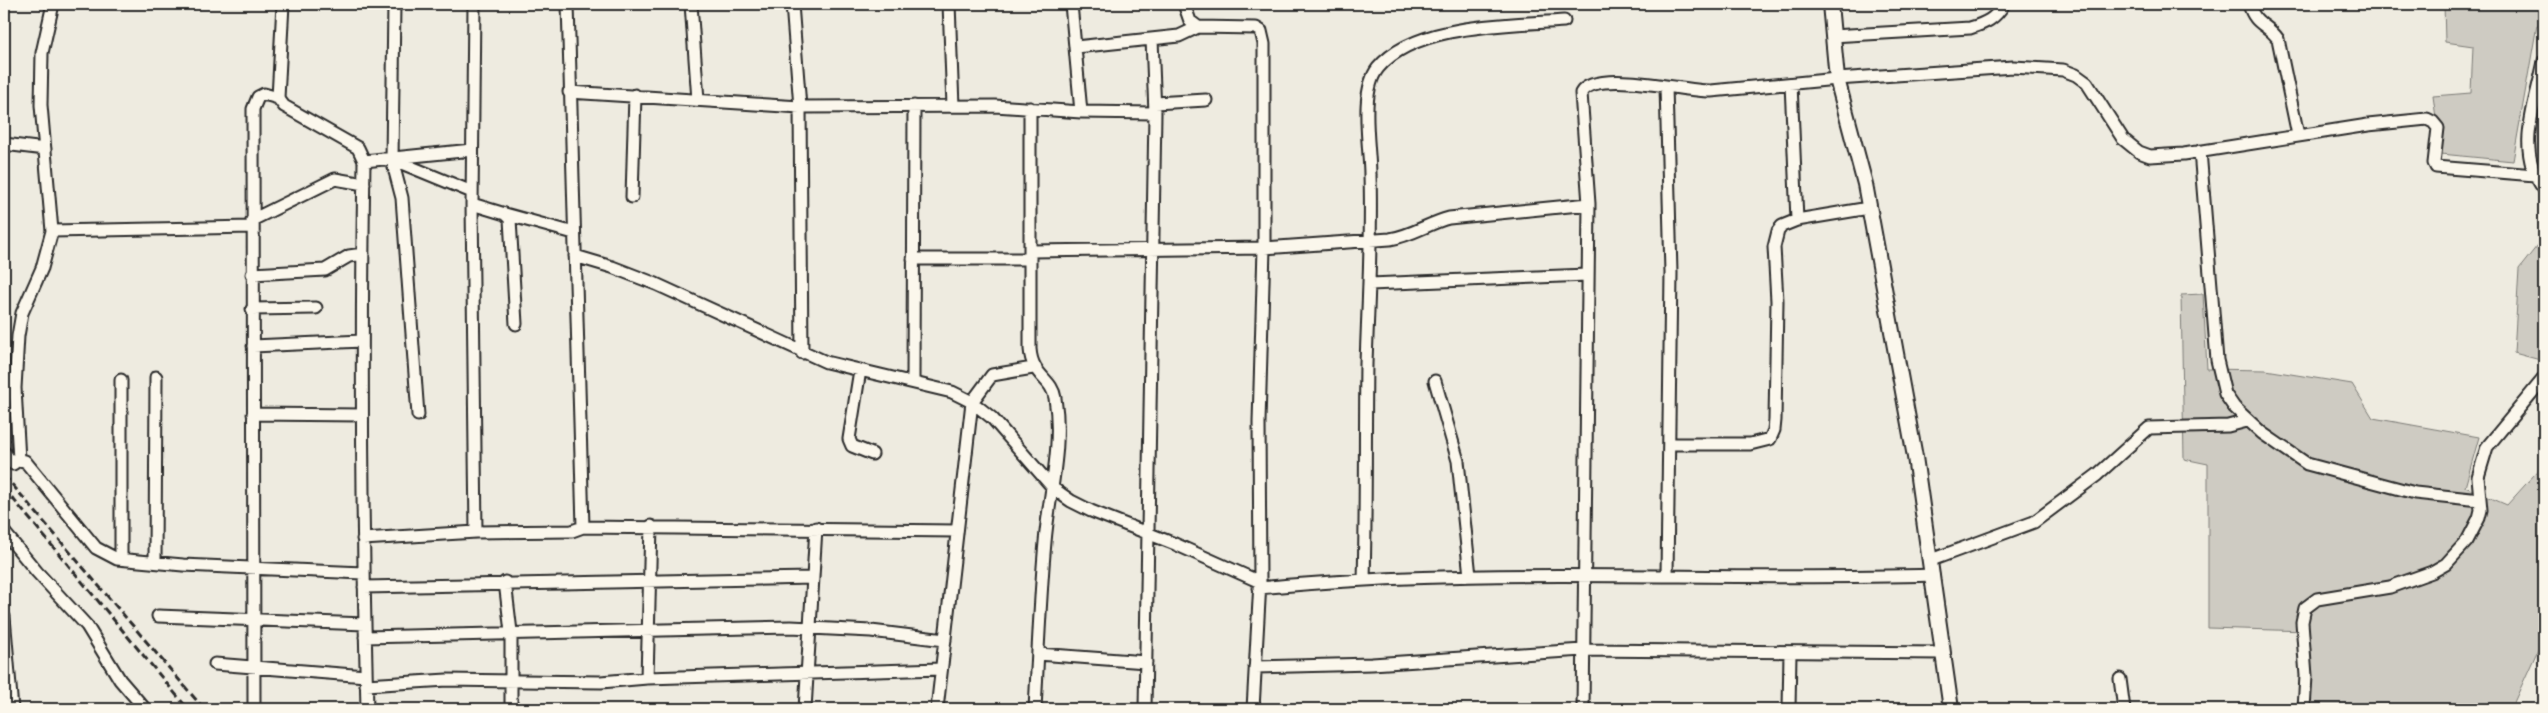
<svg xmlns="http://www.w3.org/2000/svg" width="2548" height="713" viewBox="0 0 2548 713" font-family="'Shantell Sans',sans-serif">
	<style>
		.green { fill: #cecbc2; stroke: #7c7b76 }
		.lines { fill: none; stroke-linecap: round; stroke-linejoin: round }
		.minor-casing { stroke: #2b2b2b; stroke-width: 15 }
		.tertiary-casing { stroke: #2b2b2b; stroke-width: 18 }
		.minor { stroke: #fbf7ec; stroke-width: 11 }
		.tertiary { stroke: #fbf7ec; stroke-width: 14 }
		.rail { stroke: #2b2b2b; stroke-width: 3; stroke-dasharray: 8 4; stroke-linecap: butt }
	</style>
	<rect width="100%" height="100%" fill="#eeebe0"/>
	<filter id="ink" filterUnits="userSpaceOnUse"><feTurbulence type="fractalNoise" baseFrequency=".02" numOctaves="2"/><feDisplacementMap in="SourceGraphic" scale="10" xChannelSelector="R" yChannelSelector="G"/><feConvolveMatrix kernelMatrix="1 2 1 2 8 2 1 2 1" color-interpolation-filters="sRGB"/></filter>
	<g filter="url(#ink)">
		<path class="green" d="M2444,4H2544V26L2537,25L2513,161L2441,154L2433,96L2471,93L2473,46L2445,42Z
			M2544,237V361L2514,353L2519,269Z
			M2203,294L2207,369L2266,370L2352,384L2373,418L2479,437L2465,487L2507,505L2544,464V643H2541L2511,709H2309L2307,631L2208,628V464L2184,459L2181,295Z"/>
		<g class="lines">
			<defs>
				<path id="minor" d="M283,4L278,98L284,106L358,148L364,161C361,344 362,526 367,709
					M394,4L392,160L402,198L418,415
					M474,4L472,204L476,532
					M691,4L698,100
					M792,4L800,107L802,353
					M949,4L953,106
					M1071,4L1081,112
					M1184,4L1190,21L1198,27L1256,28L1261,31L1264,44V248L1259,422L1260,582L1253,709
					M2249,4C2255,26 2267,23 2278,39L2298,135
					M1832,36L1970,28C1986,23 1995,19 2004,4
					M1076,47L1179,36L1198,27
					M2544,61C2536,104 2514,150 2544,189
					M1791,84L1797,220
					M1666,86L1671,273L1667,575
					M569,92L800,107L995,106L1081,112L1155,113
					M1155,103L1206,100
					M1030,108V349C1032,377 1052,378 1055,398C1063,446 1049,494 1045,542C1040,598 1038,654 1035,709
					M4,144L45,149
					M2200,151L2217,360L2225,394L2234,407L2262,433L2307,464L2415,493L2480,500
					M394,160L472,192
					M364,161L472,150
					M632,197L635,95
					M472,204L505,214L510,219L516,324
					M505,214L574,233
					M252,220L335,179L364,184
					M52,231L252,227
					M1030,251L1264,248L1390,239C1411,236 1429,223 1449,218L1589,204
					M575,256L612,267L656,284L826,362L952,392L972,402L992,418L1054,489L1071,501L1091,511L1175,544L1260,582
					M913,259H1029
					M252,274L325,270L349,256L363,254
					M1370,284L1587,275
					M252,309L316,308
					M253,346L362,341
					M860,370L849,439L852,446L872,454
					M1435,381L1458,461L1470,576
					M913,382L914,106
					M253,414L362,415
					M1669,444H1750L1770,439L1774,430L1775,420L1777,301L1774,247L1778,231L1782,226L1797,220L1869,208
					M4,452L13,464L19,460L25,461L96,548L117,559L183,565L363,573
					M19,460L15,388L18,336L22,313L42,268L52,231L41,105L42,53L53,4
					M583,527L957,531
					M4,532L37,572L87,626L120,680L145,709
					M363,539L476,532L572,531L583,527L568,4
					M121,559V380
					M1931,560L2034,522L2097,475L2149,428L2228,426L2247,421
					M155,562L156,377
					M1364,580C1366,508 1365,436 1366,364C1368,301 1372,239 1370,175C1370,146 1359,92 1378,68C1415,23 1510,25 1564,21
					M505,582L511,632V709
					M364,587L812,578
					M1259,588C1484,565 1708,582 1933,575
					M158,616L365,624
					M4,617L12,709
					M365,637L791,627L871,631L945,640
					M1038,654L1146,662
					M215,664L366,676
					M1255,667L1372,664L1583,650L1943,653
					M647,678L651,526
					M2120,679L2124,709
					M366,685L447,680L601,682L647,678L941,669
					M254,709L253,109L258,97L264,94L278,98
					M805,709L816,528
					M937,709L972,402L992,375L1033,368
					M1145,709L1155,113L1152,39
					M1583,709L1589,204L1581,93C1595,68 1685,92 1711,91L1837,79L2013,67L2063,70L2076,75L2087,83L2123,139L2139,152L2150,156L2184,154L2368,125L2427,119L2433,122L2438,128L2434,163L2436,167L2535,175
					M1789,709L1790,652
					M2304,709L2306,676L2302,622L2305,608L2317,599L2390,587L2432,572L2446,564L2467,541L2479,518L2481,510L2478,477L2487,447L2544,378"/>
				<path id="tertiary" d="M1830,4L1837,79L1865,184L1915,457L1951,709"/>
			</defs>
			<use href="#minor" class="minor-casing"/>
			<use href="#tertiary" class="tertiary-casing"/>
			<use href="#minor" class="minor"/>
			<use href="#tertiary" class="tertiary"/>
			<path class="rail" d="M4,475L204,709
				M4,488L188,709"/>
		</g>
	</g>
	<rect width="2548" height="713" fill="none" stroke="#fbf7ec" stroke-width="20"/>
	<rect x="10" y="10" width="2528" height="693" fill="none" stroke="#2b2b2b" stroke-width="2" filter="url(#ink)"/>
</svg>
